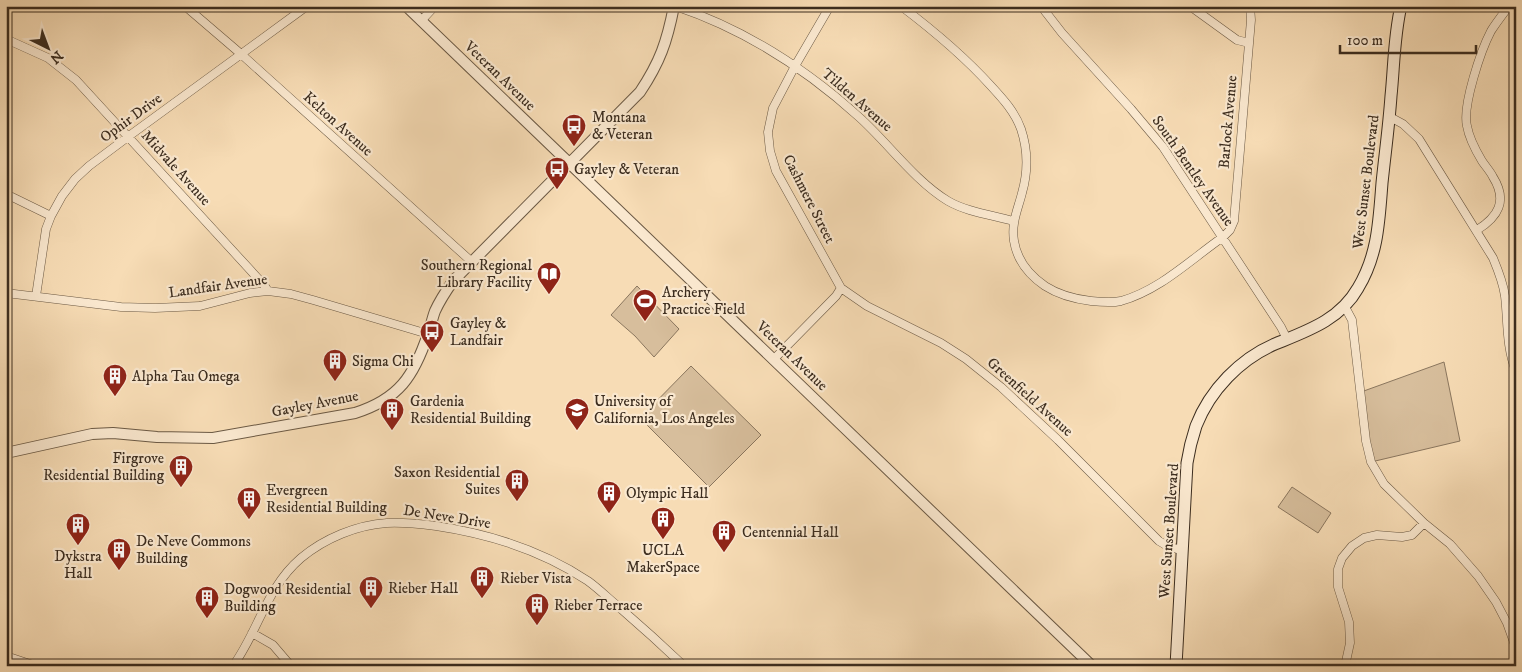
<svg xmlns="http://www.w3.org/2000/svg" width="1522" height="672" viewBox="0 0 1522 672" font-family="'IM FELL DW Pica',serif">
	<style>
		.green { fill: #d7be9c; stroke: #8a765e }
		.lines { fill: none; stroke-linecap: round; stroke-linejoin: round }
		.minor-casing { stroke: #6b5944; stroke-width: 9 }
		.tertiary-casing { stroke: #6b5944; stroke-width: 12 }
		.secondary-casing { stroke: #3c2d1f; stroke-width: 13 }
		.minor { stroke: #fae8cf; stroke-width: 8 }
		.tertiary { stroke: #fae8cf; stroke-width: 10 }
		.secondary { stroke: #fae8cf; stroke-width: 11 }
		.labels { text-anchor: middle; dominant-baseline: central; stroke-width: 4.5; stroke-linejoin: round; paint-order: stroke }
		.street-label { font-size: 15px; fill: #3c2d1f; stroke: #fae8cf }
		.poi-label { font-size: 15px; fill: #3c2d1f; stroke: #fae8cf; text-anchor: start }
	</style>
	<rect width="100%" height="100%" fill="#f7dcb5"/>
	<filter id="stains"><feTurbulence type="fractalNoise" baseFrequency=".004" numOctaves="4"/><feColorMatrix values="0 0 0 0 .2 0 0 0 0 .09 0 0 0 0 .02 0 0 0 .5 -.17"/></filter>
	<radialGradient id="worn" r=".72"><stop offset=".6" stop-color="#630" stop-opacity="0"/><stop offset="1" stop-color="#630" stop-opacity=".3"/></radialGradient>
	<path class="green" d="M637,286L679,329L654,357L635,336L611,315Z
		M1444,362L1460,441L1371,462L1361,392Z
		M691,366L761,435L709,487L640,418Z
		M1292,487L1331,513L1318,533L1278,507Z"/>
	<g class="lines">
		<defs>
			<path id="minor" d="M185,6L241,54L472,262
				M675,6C744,29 806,69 859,117C888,143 915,181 948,201C967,212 992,215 1013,221
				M901,6C934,31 963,55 991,86C1003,99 1015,112 1021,129C1028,150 1028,172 1022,193C1018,209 1011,223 1014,241C1017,260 1029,275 1045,286C1059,295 1074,299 1091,301C1100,302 1112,303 1121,301C1160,290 1190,260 1223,237L1230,230L1234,221L1251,20L1250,6
				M1041,6L1062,33L1131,109L1163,147L1281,327L1287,339
				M1190,6L1237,40L1249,43
				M421,21L435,6
				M6,39L48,58L76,80L264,285L268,291
				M1390,117L1403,124L1419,139L1493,258C1498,270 1503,282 1505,296C1508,321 1506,347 1516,371
				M6,194L51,216
				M1477,230C1498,217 1508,201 1493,177C1490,171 1486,167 1482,161C1476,151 1469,138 1467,126C1462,106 1481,50 1491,31C1496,23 1503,14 1509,6
				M841,288L867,306L941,343L966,359L1001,387L1058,440L1159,541L1169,547L1182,550
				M6,293L121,307L155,308L200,306L250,293L268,291L291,294L313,300L428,334
				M36,296L46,229L51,216L62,196L75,179L89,166L129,136L307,6
				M1345,307L1352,320L1366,441L1371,462L1384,484L1424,523L1450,544L1478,576L1496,602L1507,623L1516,648
				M773,360L836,296L841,288L776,171L770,151L768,132L773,108L795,66L830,6
				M252,633L273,645L291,666
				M6,656L36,666
				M233,666C259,630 266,588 301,558C325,538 357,525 387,523C404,522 420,524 436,526C490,534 543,551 588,581C599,589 609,599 620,608C642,627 663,646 684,666
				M1345,666L1350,643L1349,622L1338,587V569L1342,558L1352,546L1364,538L1377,535L1402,537L1412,535L1424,523"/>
			<path id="tertiary" d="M406,6L1092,666
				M6,453L92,434L113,433L157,437L213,438L355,413C399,399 414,376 428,334C431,326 432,319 435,311C440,300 446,291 453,281L640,92C660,62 667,42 674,6"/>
			<path id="secondary" d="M1176,666L1187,463C1189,450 1192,438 1196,426C1210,390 1240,359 1275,344C1307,331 1340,320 1358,288C1378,255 1379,221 1382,183C1385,154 1389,125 1391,96C1394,67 1394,35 1401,6"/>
		</defs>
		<use href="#minor" class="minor-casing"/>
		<use href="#tertiary" class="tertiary-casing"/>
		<use href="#secondary" class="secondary-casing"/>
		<use href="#minor" class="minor"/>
		<use href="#tertiary" class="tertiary"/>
		<use href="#secondary" class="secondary"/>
	</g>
	<defs>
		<symbol id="bus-pin" viewBox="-11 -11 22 30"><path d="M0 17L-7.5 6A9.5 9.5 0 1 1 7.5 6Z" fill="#8f2418" stroke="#fae8cf"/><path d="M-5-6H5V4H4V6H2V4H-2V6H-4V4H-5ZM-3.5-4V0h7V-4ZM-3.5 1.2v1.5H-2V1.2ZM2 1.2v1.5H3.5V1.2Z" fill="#fff"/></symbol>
		<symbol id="library-pin" viewBox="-11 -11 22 30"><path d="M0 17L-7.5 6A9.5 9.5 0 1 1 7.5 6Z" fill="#8f2418" stroke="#fae8cf"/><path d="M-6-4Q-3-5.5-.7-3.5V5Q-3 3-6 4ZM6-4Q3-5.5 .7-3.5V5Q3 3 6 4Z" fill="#fff"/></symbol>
		<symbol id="stadium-pin" viewBox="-11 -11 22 30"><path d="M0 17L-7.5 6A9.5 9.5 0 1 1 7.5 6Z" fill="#8f2418" stroke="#fae8cf"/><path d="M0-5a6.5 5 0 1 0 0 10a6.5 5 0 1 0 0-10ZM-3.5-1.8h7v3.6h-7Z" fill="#fff"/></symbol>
		<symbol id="building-pin" viewBox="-11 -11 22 30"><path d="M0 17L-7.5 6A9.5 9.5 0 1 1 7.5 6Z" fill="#8f2418" stroke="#fae8cf"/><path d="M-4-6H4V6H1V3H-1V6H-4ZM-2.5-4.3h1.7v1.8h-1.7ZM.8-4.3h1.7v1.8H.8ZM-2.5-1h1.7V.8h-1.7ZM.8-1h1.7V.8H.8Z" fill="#fff"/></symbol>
		<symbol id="university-pin" viewBox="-11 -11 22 30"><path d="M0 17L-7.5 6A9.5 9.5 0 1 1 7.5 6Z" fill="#8f2418" stroke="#fae8cf"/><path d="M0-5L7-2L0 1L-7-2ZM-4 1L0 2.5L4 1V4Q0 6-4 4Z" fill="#fff"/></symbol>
	</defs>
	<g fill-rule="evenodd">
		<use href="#bus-pin" x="560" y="112" width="28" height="38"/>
		<use href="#bus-pin" x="543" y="155" width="28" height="38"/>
		<use href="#library-pin" x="535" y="260" width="28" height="38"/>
		<use href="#stadium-pin" x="631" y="287" width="28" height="38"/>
		<use href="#bus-pin" x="418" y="318" width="28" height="38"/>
		<use href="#building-pin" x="321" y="347" width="28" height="38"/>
		<use href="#building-pin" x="101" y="362" width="28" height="38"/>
		<use href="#building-pin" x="378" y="396" width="28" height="38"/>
		<use href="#university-pin" x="563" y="396" width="28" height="38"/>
		<use href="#building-pin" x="167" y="453" width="28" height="38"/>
		<use href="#building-pin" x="503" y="467" width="28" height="38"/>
		<use href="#building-pin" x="595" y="479" width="28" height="38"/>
		<use href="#building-pin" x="235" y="485" width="28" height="38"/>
		<use href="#building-pin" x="649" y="505" width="28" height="38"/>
		<use href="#building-pin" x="64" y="511" width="28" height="38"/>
		<use href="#building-pin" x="710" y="518" width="28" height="38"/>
		<use href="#building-pin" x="105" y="536" width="28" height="38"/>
		<use href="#building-pin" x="468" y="564" width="28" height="38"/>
		<use href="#building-pin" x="357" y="574" width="28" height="38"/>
		<use href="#building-pin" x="193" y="584" width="28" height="38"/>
		<use href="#building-pin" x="523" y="591" width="28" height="38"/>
	</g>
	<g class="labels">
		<g class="street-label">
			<text transform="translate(500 76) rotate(44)">Veteran Avenue</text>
			<text transform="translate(857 100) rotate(41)">Tilden Avenue</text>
			<text transform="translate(131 118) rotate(-36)">Ophir Drive</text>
			<text transform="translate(1228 122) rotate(-85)">Barlock Avenue</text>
			<text transform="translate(338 124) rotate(42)">Kelton Avenue</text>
			<text transform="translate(176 168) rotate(48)">Midvale Avenue</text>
			<text transform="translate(1193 171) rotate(55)">South Bentley Avenue</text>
			<text transform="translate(1366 182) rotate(-83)">West Sunset Boulevard</text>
			<text transform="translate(809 199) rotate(63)">Cashmere Street</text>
			<text transform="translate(218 286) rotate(-8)">Landfair Avenue</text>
			<text transform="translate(792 356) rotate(44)">Veteran Avenue</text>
			<text transform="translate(1030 397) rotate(42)">Greenfield Avenue</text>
			<text transform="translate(315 404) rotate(-11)">Gayley Avenue</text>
			<text transform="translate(447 517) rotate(9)">De Neve Drive</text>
			<text transform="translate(1169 531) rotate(-86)">West Sunset Boulevard</text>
		</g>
		<g class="poi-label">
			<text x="592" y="117">Montana<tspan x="592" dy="17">&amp; Veteran</tspan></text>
			<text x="574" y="169">Gayley &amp; Veteran</text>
			<text x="532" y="265" text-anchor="end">Southern Regional<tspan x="532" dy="17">Library Facility</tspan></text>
			<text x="662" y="292">Archery<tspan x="662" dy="17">Practice Field</tspan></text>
			<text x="450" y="323">Gayley &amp;<tspan x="450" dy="17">Landfair</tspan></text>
			<text x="352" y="361">Sigma Chi</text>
			<text x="132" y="376">Alpha Tau Omega</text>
			<text x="410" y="401">Gardenia<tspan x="410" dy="17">Residential Building</tspan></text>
			<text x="594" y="401">University of<tspan x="594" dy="17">California, Los Angeles</tspan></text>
			<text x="164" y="458" text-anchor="end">Firgrove<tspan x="164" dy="17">Residential Building</tspan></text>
			<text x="500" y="472" text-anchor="end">Saxon Residential<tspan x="500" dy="17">Suites</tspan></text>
			<text x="266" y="490">Evergreen<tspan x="266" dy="17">Residential Building</tspan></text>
			<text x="626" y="493">Olympic Hall</text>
			<text x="742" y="532">Centennial Hall</text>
			<text x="136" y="541">De Neve Commons<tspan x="136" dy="17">Building</tspan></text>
			<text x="663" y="550" text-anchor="middle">UCLA<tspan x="663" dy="17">MakerSpace</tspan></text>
			<text x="78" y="556" text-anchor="middle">Dykstra<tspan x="78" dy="17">Hall</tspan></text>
			<text x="500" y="578">Rieber Vista</text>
			<text x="388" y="588">Rieber Hall</text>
			<text x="224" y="589">Dogwood Residential<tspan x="224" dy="17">Building</tspan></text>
			<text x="554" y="605">Rieber Terrace</text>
		</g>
	</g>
	<rect width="1522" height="672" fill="none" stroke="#f7dcb5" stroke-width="25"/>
	<rect x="8" y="8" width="1507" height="657" fill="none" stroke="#3c2d1f" stroke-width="2.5"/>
	<rect x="12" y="12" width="1497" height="647" fill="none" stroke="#3c2d1f"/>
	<g transform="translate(48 48) rotate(138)" stroke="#fae8cf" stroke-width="4" paint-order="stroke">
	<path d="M0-4L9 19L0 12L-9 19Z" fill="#3c2d1f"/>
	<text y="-8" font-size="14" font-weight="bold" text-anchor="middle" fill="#3c2d1f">N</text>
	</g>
	<path d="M1340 45v8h136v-8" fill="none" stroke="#3c2d1f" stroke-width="2.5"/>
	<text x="1347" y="45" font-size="15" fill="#3c2d1f" stroke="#fae8cf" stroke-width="4" paint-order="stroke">100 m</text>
	<rect width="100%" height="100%" filter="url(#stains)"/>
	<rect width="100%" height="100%" fill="url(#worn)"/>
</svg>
